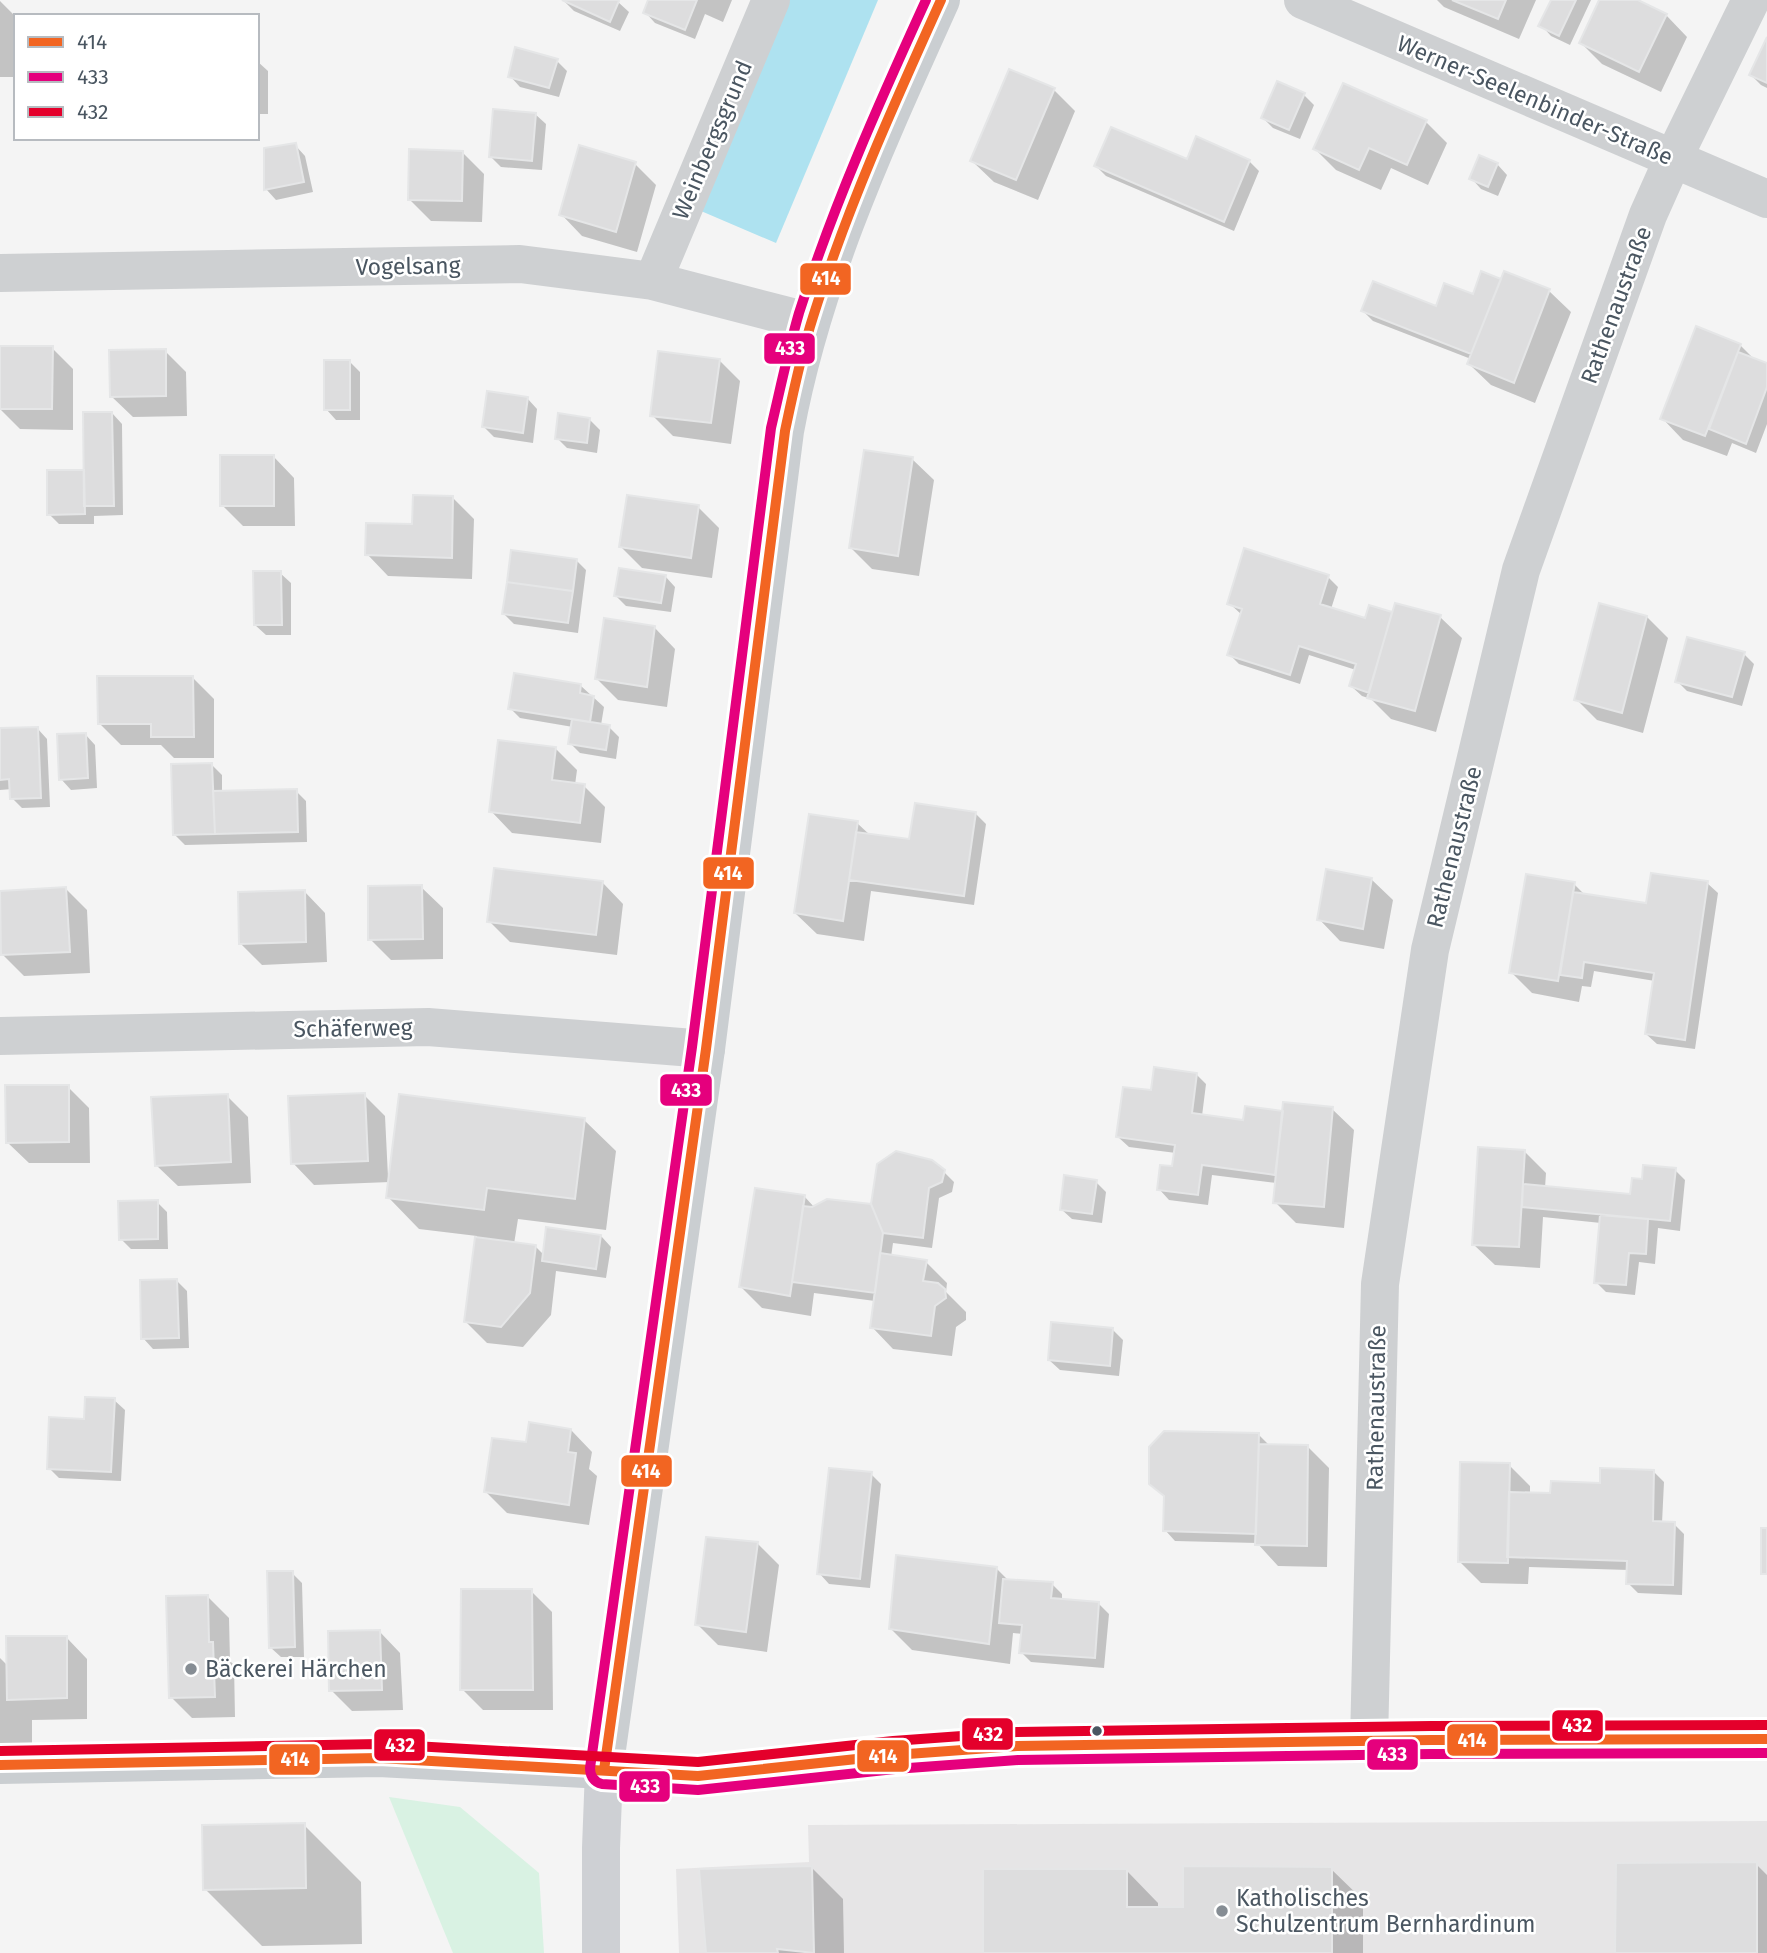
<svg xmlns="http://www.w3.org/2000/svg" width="1767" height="1953" viewBox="0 0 1767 1953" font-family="'Fira Sans',sans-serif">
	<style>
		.education { fill: #e6e5e6 }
		.grass { fill: #d9f2e3 }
		.water { fill: #aee2f0 }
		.shadow { fill: #0003 }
		.building { fill: #ddddde; stroke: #e5e6e7; stroke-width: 2 }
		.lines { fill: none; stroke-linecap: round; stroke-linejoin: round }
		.street { stroke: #ced0d2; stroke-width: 38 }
		.secondary { stroke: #ced0d4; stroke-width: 38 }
		.primary { stroke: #caced1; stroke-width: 38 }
		.bus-1-casing { stroke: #fff; stroke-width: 16 }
		.bus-2-casing { stroke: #fff; stroke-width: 16 }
		.bus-3-casing { stroke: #fff; stroke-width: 16 }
		.bus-1 { stroke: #f26522; stroke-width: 10 }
		.bus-2 { stroke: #e5007d; stroke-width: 10 }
		.bus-3 { stroke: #e4002b; stroke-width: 10 }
		.poi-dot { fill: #868d94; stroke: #fff; stroke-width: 2.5 }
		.bus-dot { fill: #4a5661; stroke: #fff; stroke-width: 2.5 }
		.labels { text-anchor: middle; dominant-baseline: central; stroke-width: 5; stroke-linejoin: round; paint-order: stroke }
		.street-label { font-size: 23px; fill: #4a5661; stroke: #fff }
		.poi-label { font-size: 23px; fill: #4a5661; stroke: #fff; text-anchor: start }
		.line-badge { stroke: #fff; stroke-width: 2.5 }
		.badge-label { font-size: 19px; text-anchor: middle; font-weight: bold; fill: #fff }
	</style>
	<rect width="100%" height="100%" fill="#f4f4f4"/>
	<path class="education" d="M1767,1821V1953H679L676,1869L809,1862L808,1825Z"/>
	<path class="grass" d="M389,1797L460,1807L539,1873L544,1953H453Z"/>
	<path class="water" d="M789,0H878L776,243L701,211Z"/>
	<path class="shadow" d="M563,0H614L618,2L629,12L620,31L574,11Z
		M650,0H732L723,22L705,14L695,39L655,23L645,12Z
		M1437,0H1536L1519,39L1444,7Z
		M1553,0H1591L1570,45L1551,36L1541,25Z
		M1601,0H1634L1666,15L1687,37L1661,92L1602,64L1581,43Z
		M0,1L13,14L14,77H0Z
		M1767,41V88L1761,85L1751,75Z
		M257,61L268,71V114H257Z
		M557,61L567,71L559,97L520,87L510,76Z
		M1054,90L1075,111L1038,200L994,182L972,161Z
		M1304,95L1314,105L1300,139L1273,128L1263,118Z
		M535,114L546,124L542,170L501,167L491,157Z
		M1426,122L1447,143L1428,185L1391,168L1381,190L1336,170L1315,149Z
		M295,145L305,156L313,192L276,200L266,189Z
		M463,153L484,174L482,222L431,221L410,200Z
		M1249,161L1259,171L1234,231L1106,176L1096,166L1188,162Z
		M635,164L656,185L637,252L582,236L561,214Z
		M1497,164L1507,175L1498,196L1481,189L1471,178Z
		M1505,273L1549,291L1571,312L1535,403L1491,385L1469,364L1471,359L1373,321L1363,311L1437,308L1474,297L1502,282Z
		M1740,345L1756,361L1767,365V424L1756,453L1732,443L1727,456L1683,440L1662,418Z
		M0,347L52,348L73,369V430L20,429L0,409Z
		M165,351L186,372L187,416L133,417L111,396Z
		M719,360L740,381L731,444L673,436L652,415Z
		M350,362L360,372V420H336L326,409Z
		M527,398L537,409L533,443L494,437L484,427Z
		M112,413L122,424L123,515L94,516V524H59L49,514L86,472Z
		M589,419L600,430L597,453L567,448L557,438Z
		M273,456L294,478L295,526H243L222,505Z
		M912,459L934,480L919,576L872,569L851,548Z
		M453,498L474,519L472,579L388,576L367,554Z
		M698,507L719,528L712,578L642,568L621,547Z
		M576,560L586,570L578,633L514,624L504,614Z
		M280,573L291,583V635H266L255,625Z
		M665,576L675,587L671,612L626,606L616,596Z
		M1328,577L1338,587L1331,609L1366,620L1370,607L1393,614L1440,617L1462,638L1436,732L1391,719L1371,699L1362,696L1351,686L1356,670L1309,655L1300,684L1239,664L1229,654L1242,615L1229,603Z
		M1647,617L1668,638L1643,733L1597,720L1576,699Z
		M654,627L675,649L667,707L618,700L597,679Z
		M1744,654L1754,664L1742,706L1687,691L1677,681Z
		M192,677L214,699V758H174L161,745H121L100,724Z
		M581,686L604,707L601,725L609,727L619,737L616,759L580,753L570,743L573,727L520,718L510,708Z
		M37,728L47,739L50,807L22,808L12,798V789L0,790V730Z
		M85,734L95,745L97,788L71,790L61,779Z
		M555,748L577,770L575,785L584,786L605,807L601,843L512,833L491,811Z
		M212,765L222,775V792L296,791L306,801L307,842L185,845L174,834Z
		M975,813L986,824L974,905L871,891L864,941L817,934L795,913L857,823L870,835L911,841Z
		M1371,879L1393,900L1384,949L1340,941L1319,919Z
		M602,882L623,904L617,955L510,942L489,921Z
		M1707,883L1718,893L1695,1049L1657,1044L1646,1034L1655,981L1594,971L1591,987L1582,986L1579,1002L1532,993L1511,972L1574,884L1586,896L1647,905Z
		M421,887L443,908V959L391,960L370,939Z
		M66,889L87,910L90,973L24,976L3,955Z
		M304,891L325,913L327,962L262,965L241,944Z
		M1196,1074L1206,1084L1202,1116L1245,1122L1284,1113L1332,1109L1354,1130L1344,1228L1296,1223L1275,1202L1277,1183L1212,1175L1208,1205L1169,1200L1159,1189L1174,1168L1176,1153L1129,1147L1118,1137L1153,1092Z
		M68,1087L89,1108L90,1163H29L7,1142Z
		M364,1095L385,1116L388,1177L584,1120L616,1151L606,1230L518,1219L514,1244L535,1246L544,1255L601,1236L611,1247L606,1278L556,1271L551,1315L523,1347L487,1343L466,1322L477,1236L419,1229L388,1197L390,1182L314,1185L293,1163Z
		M227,1096L248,1117L251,1183L178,1186L156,1165Z
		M1525,1152L1546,1173L1545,1188L1632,1196L1643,1181L1675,1170L1685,1180L1680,1231L1658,1228L1655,1264L1639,1262L1635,1295L1606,1292L1596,1282L1601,1223L1543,1217L1540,1268L1495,1265L1473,1244Z
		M943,1171L954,1182L952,1192L939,1198L932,1248L893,1243L891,1257L926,1262L947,1283L946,1292L966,1312V1320L956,1327L952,1356L893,1349L872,1327L875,1301L814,1293L811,1316L762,1308L741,1287L804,1196L815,1208L872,1206Z
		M1096,1182L1106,1192L1102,1223L1072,1219L1061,1209Z
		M157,1202L167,1212L168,1249H131L121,1239Z
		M177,1281L187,1291L189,1348L153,1349L143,1338Z
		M1113,1330L1123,1340L1119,1376L1060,1370L1049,1360Z
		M114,1400L125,1410L121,1481L59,1478L49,1468L86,1421Z
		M571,1430L592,1452L589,1469L597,1476L589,1525L507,1513L486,1492L527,1444Z
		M1259,1435L1270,1446L1308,1447L1329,1468L1327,1567L1278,1566L1257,1543L1175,1541L1165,1530L1166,1497L1151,1484Z
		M1509,1465L1530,1486V1494L1552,1495L1654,1472L1664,1482L1662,1523L1674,1524L1684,1534L1682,1595L1638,1593L1628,1583L1629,1570L1529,1567L1528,1584L1481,1583L1460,1562Z
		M871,1474L881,1484L870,1588L829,1584L819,1573Z
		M758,1544L779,1565L767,1652L718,1645L697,1624Z
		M996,1568L1009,1581L1052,1584L1062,1594V1600L1099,1604L1109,1614L1104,1668L1031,1662L1021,1652L1023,1634L1013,1633L1010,1664L912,1650L891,1629Z
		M292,1573L302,1583L304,1657H281L270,1647Z
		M531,1591L552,1612L553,1710H483L462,1689Z
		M208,1597L229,1618L230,1661L234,1665L235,1717L192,1718L171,1697Z
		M379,1631L400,1653L403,1710L352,1711L331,1690Z
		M66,1637L87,1659V1719L32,1720V1757H0V1658L8,1666Z
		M304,1825L361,1882L362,1944L262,1946L205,1889Z
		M1756,1864L1767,1875V1953H1617Z
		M812,1868L843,1899L844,1953H708Z
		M1331,1869L1363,1900V1953H985L1127,1871L1158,1903V1909H1185Z"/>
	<path class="building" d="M562,0H618L619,1L610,22Z
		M648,0H697L685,30L643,13Z
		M1452,0H1506L1498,19Z
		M1551,0H1576L1559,36L1538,26Z
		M1599,0H1638L1667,14L1639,72L1579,43Z
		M1767,37V83L1749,75Z
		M515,47L558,59L549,88L508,77Z
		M1009,69L1055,88L1016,180L970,161Z
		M1277,81L1305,93L1289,130L1261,118Z
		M1343,83L1427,120L1407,165L1369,148L1359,170L1313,149Z
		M493,109L536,113L532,161L489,157Z
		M1111,127L1187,159L1196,136L1250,160L1224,222L1094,166Z
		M296,143L304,182L264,190V148Z
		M579,145L636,162L616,232L559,215Z
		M409,149L463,151L462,201L408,200Z
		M1479,155L1498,163L1488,187L1469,179Z
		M1481,271L1501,279L1471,354L1361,311L1373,281L1436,306L1444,283L1473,294Z
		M1504,271L1550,289L1514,383L1467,364Z
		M1696,326L1741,344L1705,436L1660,419Z
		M0,346H53L52,409H0Z
		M166,349V396L110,397L109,350Z
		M658,351L720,359L711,423L650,416Z
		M1738,352L1767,363V387L1746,444L1709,429Z
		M324,360H350V410H324Z
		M487,391L528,397L523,433L482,427Z
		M83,412H112L114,506H84Z
		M558,413L590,418L587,443L555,439Z
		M864,450L913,457L898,556L849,548Z
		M220,455H274V506H220Z
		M47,470H84L85,514L47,515Z
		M413,495L453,496L452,558L365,555L366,523L412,524Z
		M627,495L699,505L691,558L619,547Z
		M1244,548L1329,575L1320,604L1365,618L1369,605L1392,612L1369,693L1349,686L1356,664L1299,646L1290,675L1227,655L1242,609L1227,604Z
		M511,550L577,559L573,591L507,582Z
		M619,568L666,575L661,603L614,596Z
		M253,571H281L282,625H254Z
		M507,582L573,591L568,623L502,614Z
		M1395,603L1441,615L1415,711L1367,698Z
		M1599,603L1647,616L1622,713L1574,700Z
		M604,618L655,626L647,687L595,679Z
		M1687,637L1745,652L1732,697L1675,682Z
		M514,673L581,684L580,693L594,696L590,722L508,709Z
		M97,676H193L194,737H151V724H98Z
		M572,719L610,725L606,750L568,744Z
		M38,727L41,798L10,799L9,779L0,780V728Z
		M86,733L88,778L59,780L57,734Z
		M498,740L556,747L552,780L585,784L580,823L489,812Z
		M212,763L215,834L173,835L171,764Z
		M297,789L298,832L215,834L213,791Z
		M915,803L976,812L964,896L849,880L856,832L909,839Z
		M809,814L858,821L843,921L794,913Z
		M494,868L603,881L596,935L487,922Z
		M1326,869L1372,878L1363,929L1317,920Z
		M1651,873L1708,881L1685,1040L1645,1034L1654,973L1584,962L1582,978L1560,975L1573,892L1646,903Z
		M1526,874L1575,882L1558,981L1509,973Z
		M422,885L423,939L368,940V886Z
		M66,887L70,952L1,955L0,891Z
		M305,890L306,942L239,944L238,892Z
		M1154,1067L1197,1073L1192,1113L1243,1120L1245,1106L1283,1111L1275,1175L1202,1165L1198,1195L1157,1190L1160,1165L1172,1166L1175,1145L1116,1137L1123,1087L1151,1090Z
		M5,1085H69V1142L6,1143Z
		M365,1093L368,1161L291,1164L288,1096Z
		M228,1094L231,1162L155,1166L151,1097Z
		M399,1094L585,1118L575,1199L487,1188L484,1210L386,1198Z
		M1283,1102L1333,1107L1324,1207L1273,1203Z
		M1478,1147L1525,1150L1519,1247L1472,1245Z
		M896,1151L932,1160L945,1170L942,1182L929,1188L923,1238L883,1233L871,1204L877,1164Z
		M1643,1165L1676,1168L1670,1221L1522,1207L1523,1184L1630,1194L1632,1178L1642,1179Z
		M1064,1175L1097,1180L1092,1214L1060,1210Z
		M755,1188L805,1195L790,1296L739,1287Z
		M827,1199L871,1204L883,1233L875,1293L792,1282L803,1206L812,1207Z
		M158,1200V1239L119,1240L118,1201Z
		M1600,1215L1648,1219L1646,1254L1629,1253L1626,1285L1594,1283Z
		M546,1227L601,1235L596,1269L542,1261Z
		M475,1237L536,1245L530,1293L501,1327L464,1322Z
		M880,1253L927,1260L923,1281L938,1283L945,1289L946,1298L935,1306L931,1336L870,1328Z
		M177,1279L179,1338L141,1339L140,1280Z
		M1051,1322L1113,1328L1110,1366L1048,1360Z
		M85,1397L115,1398L111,1472L47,1469L49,1417L84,1419Z
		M529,1422L571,1429L568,1452L576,1453L569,1505L484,1492L492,1438L526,1442Z
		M1164,1431L1259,1433L1256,1534L1163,1531L1164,1496L1149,1484V1447Z
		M1259,1444L1308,1445L1307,1546L1255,1545Z
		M1460,1462L1510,1463L1508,1563L1458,1562Z
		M829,1468L872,1472L860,1579L817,1574Z
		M1600,1468L1654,1470L1653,1521L1675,1522L1673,1585L1626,1584L1627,1561L1507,1557L1509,1492L1550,1493L1551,1481L1600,1483Z
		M1761,1528H1767V1574H1761Z
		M706,1537L758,1542L746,1632L695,1625Z
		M896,1555L997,1567L989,1644L889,1629Z
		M267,1571H293L295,1647L269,1648Z
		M1003,1579L1053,1582L1051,1598L1099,1602L1095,1658L1019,1653L1022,1625L999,1623Z
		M461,1589H532L533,1690H460Z
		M208,1595L209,1642H213L215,1697L169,1698L166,1596Z
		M380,1630L382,1690L329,1691L328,1631Z
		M6,1636H67V1698L7,1700Z
		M305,1823L306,1888L203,1890L202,1825Z
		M1757,1862V1953H1615L1616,1863Z
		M812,1866L814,1953L777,1949L778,1953H706L699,1869Z
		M1183,1866L1332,1867V1953H983V1869H1127V1907H1183Z"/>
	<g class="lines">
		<path class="street" d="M1303,0L1767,199
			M0,273L520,264L653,281L811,322
			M653,281L771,0
			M0,1036L428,1027L706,1049
			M1369,1741L1380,1284L1430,950L1521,570L1648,215L1673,159L1751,0"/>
		<path class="secondary" d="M601,1953V1848L604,1770L698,1776L894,1755L1017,1746L1431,1740L1767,1739"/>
		<path class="primary" d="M0,1765L379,1758L604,1770L706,1049L785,431C813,279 878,140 941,0"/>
		<defs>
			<path id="bus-1" d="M0,1765L379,1758L698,1776L894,1755L1017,1746L1431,1740L1767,1739
				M604,1770L706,1049L785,431C793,393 801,354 813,317C847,208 894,104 941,0"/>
			<path id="bus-2" d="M926,0C879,103 833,206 799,313C788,351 780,390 771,428L692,1047L590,1768C590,1776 594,1782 602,1784L698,1790L895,1769L1018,1760L1431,1754L1767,1753"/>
			<path id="bus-3" d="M0,1751L379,1744L698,1762L893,1741L1017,1732L1431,1726L1767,1725"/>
		</defs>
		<use href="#bus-1" class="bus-1-casing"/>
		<use href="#bus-2" class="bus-2-casing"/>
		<use href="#bus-3" class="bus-3-casing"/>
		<use href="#bus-1" class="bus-1"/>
		<use href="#bus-2" class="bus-2"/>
		<use href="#bus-3" class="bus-3"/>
	</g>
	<g class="poi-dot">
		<circle cx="191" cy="1669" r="7"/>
		<circle cx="1222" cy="1911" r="7"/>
	</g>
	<circle class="bus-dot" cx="1097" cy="1731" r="6"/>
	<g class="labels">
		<g class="street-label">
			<text transform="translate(1535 100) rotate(23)">Werner-Seelenbinder-Straße</text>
			<text transform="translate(712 140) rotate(-67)">Weinbergsgrund</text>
			<text transform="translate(408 266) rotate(-1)">Vogelsang</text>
			<text transform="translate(1616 305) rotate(-70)">Rathenaustraße</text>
			<text transform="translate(1454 847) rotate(-76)">Rathenaustraße</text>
			<text transform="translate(353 1028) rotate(-1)">Schäferweg</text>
			<text transform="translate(1376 1408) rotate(-89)">Rathenaustraße</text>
		</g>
		<g class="poi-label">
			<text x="205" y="1669">Bäckerei Härchen</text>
			<text x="1236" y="1898">Katholisches<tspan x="1236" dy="26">Schulzentrum Bernhardinum</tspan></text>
		</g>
	</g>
	<g class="line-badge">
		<rect x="799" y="262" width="53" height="34" rx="7" fill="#f26522"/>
		<rect x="763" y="332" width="53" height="33" rx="7" fill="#e5007d"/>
		<rect x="702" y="856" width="53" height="34" rx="7" fill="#f26522"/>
		<rect x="659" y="1073" width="54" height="34" rx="7" fill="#e5007d"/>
		<rect x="620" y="1454" width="53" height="34" rx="7" fill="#f26522"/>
		<rect x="1551" y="1709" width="53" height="33" rx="7" fill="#e4002b"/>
		<rect x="961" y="1717" width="53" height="34" rx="7" fill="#e4002b"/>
		<rect x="1446" y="1723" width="53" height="34" rx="7" fill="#f26522"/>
		<rect x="373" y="1728" width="53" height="34" rx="7" fill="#e4002b"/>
		<rect x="1366" y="1738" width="53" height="33" rx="7" fill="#e5007d"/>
		<rect x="856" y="1739" width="54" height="34" rx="7" fill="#f26522"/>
		<rect x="268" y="1743" width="53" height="33" rx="7" fill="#f26522"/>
		<rect x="618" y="1770" width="53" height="33" rx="7" fill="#e5007d"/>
	</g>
	<g class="badge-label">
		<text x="826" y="285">414</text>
		<text x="790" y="355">433</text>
		<text x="728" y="880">414</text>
		<text x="686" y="1097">433</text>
		<text x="646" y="1478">414</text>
		<text x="1577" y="1732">432</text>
		<text x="988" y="1741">432</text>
		<text x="1472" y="1747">414</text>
		<text x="400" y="1752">432</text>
		<text x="1392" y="1761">433</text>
		<text x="883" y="1763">414</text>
		<text x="295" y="1766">414</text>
		<text x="645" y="1793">433</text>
	</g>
	<rect x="14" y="14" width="245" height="126" fill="#ffffff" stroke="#b7bbc0" stroke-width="2"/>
	<rect x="28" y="37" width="35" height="10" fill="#f26522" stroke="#b7bbc0" stroke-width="2"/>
	<text x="77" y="49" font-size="21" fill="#4a5661">414</text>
	<rect x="28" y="72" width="35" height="10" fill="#e5007d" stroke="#b7bbc0" stroke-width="2"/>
	<text x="77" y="84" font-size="21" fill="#4a5661">433</text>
	<rect x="28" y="107" width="35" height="10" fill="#e4002b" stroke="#b7bbc0" stroke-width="2"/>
	<text x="77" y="119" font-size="21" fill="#4a5661">432</text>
</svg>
